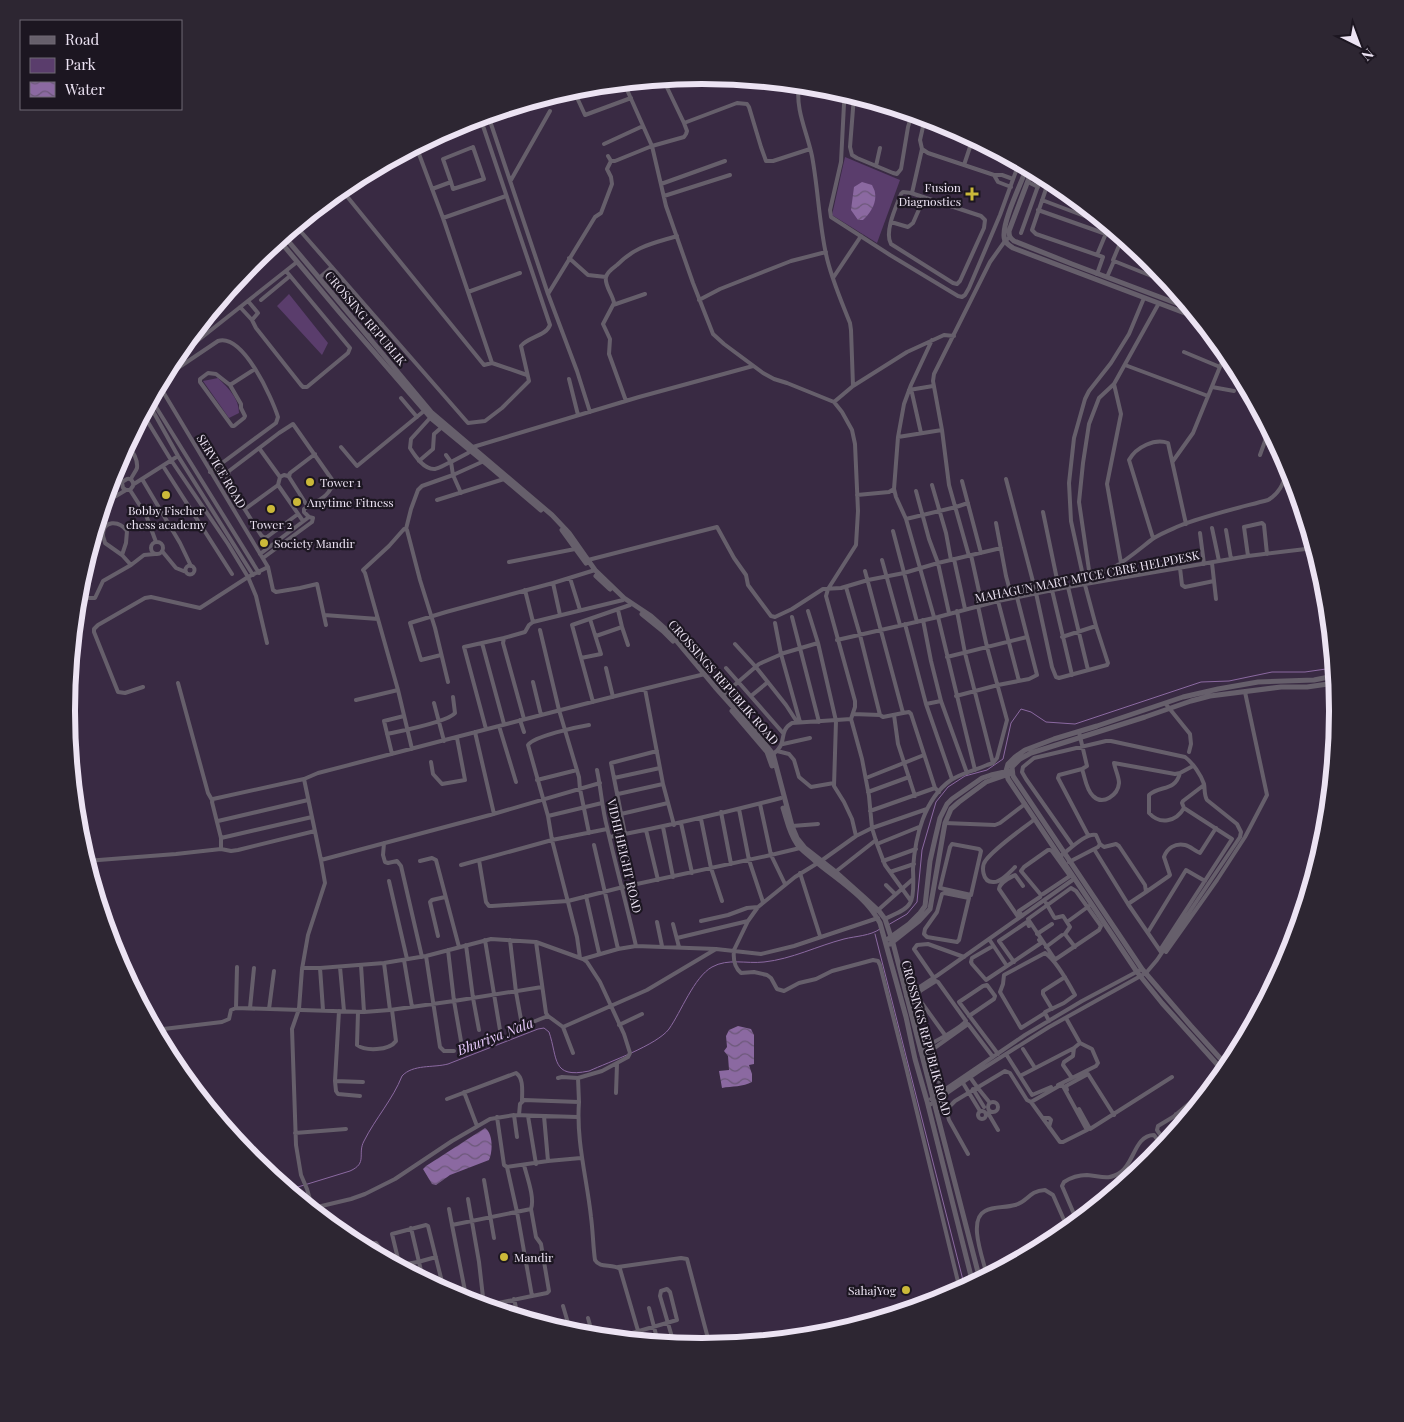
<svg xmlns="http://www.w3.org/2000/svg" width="1404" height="1422" viewBox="0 0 1404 1422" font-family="'Playfair Display',serif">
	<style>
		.green { fill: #5a3d6c }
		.water { fill: url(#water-waves) }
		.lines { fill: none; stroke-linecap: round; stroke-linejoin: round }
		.stream { stroke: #8b69a1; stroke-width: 1 }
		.minor { stroke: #665f6b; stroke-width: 4 }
		.tertiary { stroke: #665f6b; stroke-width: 5 }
		.poi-dot { fill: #cbb939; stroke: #1c1621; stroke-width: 2 }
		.labels { text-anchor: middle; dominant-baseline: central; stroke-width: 4.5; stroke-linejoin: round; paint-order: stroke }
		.poi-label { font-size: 12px; fill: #ece3f3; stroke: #1c1621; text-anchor: start }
		.street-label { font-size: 12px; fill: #ece3f3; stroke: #1c1621 }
		.water-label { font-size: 14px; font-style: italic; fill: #e6c9fb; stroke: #1c1621 }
		.rim { fill: none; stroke: #ece3f3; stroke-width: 6 }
	</style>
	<defs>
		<pattern id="water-waves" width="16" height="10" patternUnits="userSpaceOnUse" patternTransform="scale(1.25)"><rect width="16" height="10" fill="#8b69a1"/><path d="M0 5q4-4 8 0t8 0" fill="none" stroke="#6c5879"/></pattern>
	</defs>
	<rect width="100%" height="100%" fill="#392a43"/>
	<path class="green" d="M845,157L900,180L877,243L832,215Z
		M289,294L328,343L322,355L277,306Z
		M218,378C228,388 239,398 239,413L229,418L203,381Z"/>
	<path class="water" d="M862,182L872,185C873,188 875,190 875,193C877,203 870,214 863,220H858L851,210L854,187Z
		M738,1026L751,1029L754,1035V1064L749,1065L752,1074V1082C743,1087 732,1086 722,1088L719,1071L729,1070L728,1056L724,1051L727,1047L726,1036L729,1030Z
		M485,1128C493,1133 493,1151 489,1160L450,1175L436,1185L432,1184L423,1169L426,1166Z"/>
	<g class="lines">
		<path class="stream" d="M888,925L907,914L917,902L922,850L936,802L948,787L965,776L987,770L1003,759L1011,723L1021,709L1031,712L1046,722L1075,724L1201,682L1229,681L1272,672H1305L1333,668
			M875,934L965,1288
			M288,1190L350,1171C368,1163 357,1154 364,1141C375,1119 393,1099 402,1076C413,1064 433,1068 448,1064L538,1029L544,1028L549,1032C558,1058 551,1079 589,1071C609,1062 657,1045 669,1029C681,1012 694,977 712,967C728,958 746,964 764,962C792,959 817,946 844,939C856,936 870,936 880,929"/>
		<path class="minor" d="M624,83L652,146L666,206L693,283L713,334L724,344L763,373L774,379L787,383L834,402L842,412L852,430L855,444L858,511L856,545L828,589L826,596L855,701V707L851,719L862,759L869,796L872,828L877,844L885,865L911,901
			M799,85C795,109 807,132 812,156C818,188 819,222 826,254C831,278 841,300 850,323L851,330L853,386
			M574,91L585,115L631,98
			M845,93L844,104L841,162L830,210L831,217L890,255L958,296L962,297L965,295L969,288L1000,215L1019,163
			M854,96L850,147L852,155L857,158L893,173L897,174L901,169L908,127L912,114
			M519,105L574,91L583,87
			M488,115L548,294L577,371L590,412
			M925,118L920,140L922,149L928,153L994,175H1002L1013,179
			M684,123L737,103L747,104L749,107L761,147L766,161H773L810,149
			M604,144L643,126
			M416,146L443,218L492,363L527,375
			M417,147L473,125
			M608,156L611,161H615L652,146L684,137L686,134L687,131L684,123L663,79
			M964,165L973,138
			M876,166L880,148
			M994,175L998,182L1011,187
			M511,180L550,111
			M1052,181L1048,183L1032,230L1036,234L1103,257L1097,274
			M1028,182L1038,187
			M661,184L725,161
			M341,189L484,365L492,363
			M432,189L451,182L453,189L484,179L473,147L443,159L451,182
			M903,192L911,193L981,216L985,220L984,228L960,281L957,284L953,283L891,244C884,232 896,207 901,194Z
			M912,193L922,149
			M664,196L730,175
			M1042,200L1095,220L1106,228L1113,230
			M1038,210L1106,234
			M443,218L506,196
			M891,222L908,227L913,223L924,198
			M296,226L468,423L485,421L502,408L529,381L521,346C528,337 546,336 550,325L480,117
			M1021,233L1042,175
			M1097,255L1107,231
			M569,258L588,275L606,277
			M1114,261L1169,283
			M1107,277L1114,261L1113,260L1121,241V237
			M319,278L332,267
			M833,278L861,236
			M468,292L520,273
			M548,294L595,217L601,213L612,184L611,177L607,169L611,161
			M261,300L290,276
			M699,300L720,289L791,261L826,252
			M248,301L258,313L252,320
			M1159,303L1114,384L1099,398L1089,424L1083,463L1079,502L1089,570C1101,585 1142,546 1154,538C1162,533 1170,530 1179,526C1207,515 1238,508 1268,500C1281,493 1284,480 1289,468
			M613,305L645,294
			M240,307L252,320L256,328L301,385L303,387H307L348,353L350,348L286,271
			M368,336L382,324
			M1184,352L1220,367
			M172,361L297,262
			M1125,365L1208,396
			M166,372L169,374L218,341C243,333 272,398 278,417L276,423L210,472
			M569,379L578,415
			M1114,384L1121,414L1107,484L1121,563
			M159,385L268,567
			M230,385L216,374L208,373L200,379V382L232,426H234L244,418L245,416L241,408V404L230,385L255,369
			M1212,387L1234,391
			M401,398L417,417
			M151,399L259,573
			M626,401L609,354L610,339L603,324L614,303C613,295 604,285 606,277C607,272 613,268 617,265C636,246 651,244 677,236
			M834,402L853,386L907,352L944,335L954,336
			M149,404L178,456L253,575
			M143,414L171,460L228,544L248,577L256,596L267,643
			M430,418L411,439L410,448C415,456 424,470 435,469C440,468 446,464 451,462L446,455
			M921,433L912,393L909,390L933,386
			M898,437L942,430
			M127,444C132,450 138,460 137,468C136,471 132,476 131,479
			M341,447L357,466L424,411
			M259,448L280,477
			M1260,455L1269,430
			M419,461L433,449L434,434L442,427
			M1173,461L1193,433L1226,352
			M163,466L232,574
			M290,473L315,454
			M142,479L180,543L191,566
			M1006,479L1036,593L1052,667L1056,677L1059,678L1107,665L1108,663L1096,626L1062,637
			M962,481L981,553
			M134,484L178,456
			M278,485L303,521
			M932,485L946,533L951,560
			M894,489L896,497L906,519L934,617
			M130,490L133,486C134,482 131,478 127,479L122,482L123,488L126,490H130L146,515L156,542
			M916,491L929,539L938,563L949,613
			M461,493L453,475L451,462L468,453L473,447L639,397L753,366
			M857,495L889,492L894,489L898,437L904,404L911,385L932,340
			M105,500L116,496L126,490
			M437,500L504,479
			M245,509L278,485L280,477L284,475L288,476L290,473L289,477L308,507
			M1043,512L1059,589
			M906,519L956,507L968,503
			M996,523L1006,576L1012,598
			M1212,528L1219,561
			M406,529L411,509L418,490L422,486L453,475L484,461
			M1226,530L1231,559
			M893,531L917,622
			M1200,533L1204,564
			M1153,538L1129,460C1136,447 1155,438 1168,443L1186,524
			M151 548a6 6 0 1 1 12 0a6 6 0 1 1-12 0Z
			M162,551L176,568L186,572
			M260,554L309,517
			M122,555L126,543L127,531C119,520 103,520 103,535C103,538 105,541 105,543L122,555L131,565
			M971,555L982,605
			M969,556L949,485L942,430L933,381L934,374L990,262L1005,241L1010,237
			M1248,556L1244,527L1262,523L1264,525L1267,554
			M263,558L312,522L313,518L309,517L304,512V509C316,501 331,497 333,481L293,424L279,433L229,471L227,478L228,483L261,535L264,538L267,537L298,514
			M954,559L965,609
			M588,560L717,527L734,558L746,575L748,585L771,616L775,617L792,609L823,589L841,588L868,580L904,573L938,563L1001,548
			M882,560L900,625
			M509,562L575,549
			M1212,563L1216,599
			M185.5 570a4.5 4.5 0 1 1 9 0a4.5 4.5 0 1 1-9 0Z
			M1180,568L1182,585L1185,587L1214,581
			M865,571L903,713L909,712L911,714L935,788L939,792
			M570,578L580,610
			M553,583L595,570
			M846,587L860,635L880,715L883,717L903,713
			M1068,587L1088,670
			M525,590L533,622
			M1052,590L1072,675
			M77,598H95L103,581L131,565L144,555L155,554
			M998,601L1019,681
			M808,611L818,643L836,721L834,786L844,802L852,819L856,836
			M957,611L965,653L993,763
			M324,615L378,619
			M792,617L819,722
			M938,617L975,770
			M590,619L601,654L581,658L572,625L630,605
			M923,620L931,661L941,701L967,773
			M775,623L781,654L800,722
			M905,624L926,704L952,779
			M1096,626L1085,585L1071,521L1069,483L1074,438L1085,399L1089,391L1111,363L1129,334L1144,298
			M622,627L628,645
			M540,630L559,710L579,777L580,789L589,833
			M596,636L622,627L618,610
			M837,640L938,617L998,601L1068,587L1248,556L1314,548
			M482,643L504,724
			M735,644L755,666L786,705L797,722
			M72,653L75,660
			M441,655L421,660L410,623L446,612L553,583L560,615
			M947,657L1027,637
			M581,658L593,702
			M606,668L613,697
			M726,668L783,733
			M533,682L541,715
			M178,683L208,793L212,800
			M69,687H72
			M143,687L125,693L118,692L94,632V629L98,625L145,598L151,597L200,608L248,577L268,567L273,590L276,592L300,588L317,584L326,625
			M645,689L663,784L674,825
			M723,695L759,664L784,653L818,643
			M751,696L768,682
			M956,696L998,685L1029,679L1037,675L1017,597
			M356,700L398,690
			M434,703L444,741
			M1165,703L1190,734L1191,744L1189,752
			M926,704L941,701
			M853,714L880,715
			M894,715L898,744L915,796
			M524,719L503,643L504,638L525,632L529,625L533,622L623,600
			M520,720L524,732
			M499,726L516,782
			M486,729L464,647L504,638
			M475,732L494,814
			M1079,732L1087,766L1082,769L1059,775L1058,778L1088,835
			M387,734C401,731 448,722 455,713L453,697
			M783,744L810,738
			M412,749L398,690L365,573L363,570L389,546L404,529L407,530L420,580L435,628L448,682
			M777,751L789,754L794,760L799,777L811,787L834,783
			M392,754L384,721L404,716
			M773,754C789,743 777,732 792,723L851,719
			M431,762L433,774L442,784L465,780L457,738
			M1082,769C1085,777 1086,790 1093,796C1103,806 1118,795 1119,783C1119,777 1115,769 1114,763L1175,774L1180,773L1193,766
			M597,770C601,789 602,808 607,827C616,867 627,906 636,946
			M1180,773C1175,792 1160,785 1149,795V813C1160,825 1176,822 1184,808L1182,803L1183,801L1204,785
			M614,778L660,768
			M866,778L924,755
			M537,780L577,770
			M868,792L909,777
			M618,794L663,784
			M760,804L771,855L785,884
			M739,809L749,860L763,902
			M927,809L872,828L856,836L821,861L795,877L758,907L748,921L734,950C733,959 734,967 741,973L754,972L767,975L771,978L777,989L784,991L799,983L816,979L832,971L873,960L878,961L880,965L906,1067L960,1290
			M870,811L935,788
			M721,812L731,864
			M621,814L668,803
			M548,816L602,803
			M701,819L711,868L722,901
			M218,821L308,800
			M681,823L692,873
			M945,823L995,825L1000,823L1025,804
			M792,826L818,824
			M663,827L673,877
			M646,830L658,880
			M625,834L611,763L657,751
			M610,837C667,826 724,813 781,798
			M221,838L312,817
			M384,843L383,855L385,862L388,863L397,861L401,866L422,957
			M877,844L919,827
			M952,844L979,849L981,851L971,895L940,888L950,847Z
			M1100,844L1104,847L1116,844L1119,846L1145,885L1146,892L1128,904
			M594,845L618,949
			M221,849L231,851L238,850L315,831
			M1094,849L1128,904L1161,952
			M1048,850H1050L1052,851L1070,876L1043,894L1041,895L1021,871L1024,867Z
			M1058,858C1067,852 1086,832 1096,835L1100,844L1098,847L1069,862
			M321,860L490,815L600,783
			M479,860L486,902L489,906H492L568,901L623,887L771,855L800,848
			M86,861L176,854L221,849V838L212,802L213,799L304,779
			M420,861L432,858L436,860L459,947
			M883,861L916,849
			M461,865L552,840L607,829
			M1015,867C1010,872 1000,883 993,882C982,882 981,866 986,860C996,847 1021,830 1035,819
			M890,872L914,864
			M800,873L820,936
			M834,873L876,840
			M389,881L407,959
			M886,885L895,894
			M1071,888L1076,891L1101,926L1099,930L1056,959L1054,958L1028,919Z
			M1146,892L1169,876L1170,875L1164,857C1167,848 1175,843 1185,845C1190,846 1195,851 1200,853L1216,828
			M944,893L969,898L959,940L957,942L927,937L924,934L925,929L937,912L942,894Z
			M586,896L599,953
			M1046,903L1054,917L1055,918L1063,916L1070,927L1065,934L1075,947
			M877,911L913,879
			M1022,916L1019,911L1040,897
			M1019,918L999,889C1000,882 1009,878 1015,875L1023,886
			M885,919C892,915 906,911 910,903C915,896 913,877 913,869C915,837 924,799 951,780C962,773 976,770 987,765L993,763L997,758L1007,720L987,647L978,606
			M701,921L728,915L747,908L758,907
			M657,922L662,946
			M1067,922L1089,906
			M673,924L679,947
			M1148,932L1186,870L1205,881
			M1037,934L1052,924
			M438,936L430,902L432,900L445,897
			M677,938L748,921
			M989,939L1007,966L1041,943L1039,940
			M485,940L500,1030
			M510,940L516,992L522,1025
			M536,942L546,1013L548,1016L563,1027L573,1053
			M466,945L473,998L479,1030
			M993,946L972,958L971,962L972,964L986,980L1007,966
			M1046,947L1062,935
			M448,950L454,1001L461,1041
			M1160,950L1232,839L1184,808
			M1166,952L1217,880L1245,837L1267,795L1245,692
			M426,956L440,1047L444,1051H454
			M580,958L577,937L552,840L548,816L528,745C534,736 577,727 589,725
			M583,959L618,949L636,946L716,949L761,954L794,946L878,918
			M404,960L412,1007
			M1014,962L999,941L1027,922L1029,926
			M384,963L390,1010
			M361,965L364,1012
			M340,967L344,1011
			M302,968H320L384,963L426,956L491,939L536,942L583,959L587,962L600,982L624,1034L630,1053L628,1057L602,1071L578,1078
			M320,968L323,1010
			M934,978L914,949L917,945L928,944L964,957
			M138,993L139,999
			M906,996L938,975L1074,879
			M236,1008L237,967
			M250,1008L254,968
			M269,1009L274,971
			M1052,1009L1043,994V991L1065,977
			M339,1011L335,1081L336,1091L338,1094L360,1096
			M358,1012L357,1045C365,1051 389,1051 396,1041L392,1010
			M1045,1013L1021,1028L1000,992L1003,984L1004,975L1045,953C1056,960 1068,982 1075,995L1064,1003L1045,1012V1013L1049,1021
			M969,1016L994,999L995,996L987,985L983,986L959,1002L998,1054
			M619,1025L642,1014
			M563,1027L647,990L716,949
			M155,1030L222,1022L229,1019L231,1010L236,1008L364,1012L390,1010L454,1001L542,987
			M513,1030L548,1016
			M1023,1049L1035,1068
			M920,1050C933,1042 957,1031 966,1021L938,982L936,981L920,991L918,995L919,999L945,1035
			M1006,1054L1032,1095L1051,1087
			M1020,1076L1074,1048
			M970,1077L977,1087L990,1103
			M1072,1078L1096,1066L1098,1063L1092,1049L1080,1043
			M335,1081L363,1082
			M963,1083L980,1111
			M1058,1085L1072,1078L1063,1065L1064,1062L1073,1056L1074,1048L1080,1043L1066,1018
			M973,1089L984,1107
			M1067,1090L1066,1086L1088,1074L1114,1115
			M464,1092L477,1126
			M942,1092L931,1052L933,1049L968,1024L993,1057
			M616,1093L617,1064
			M447,1099L516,1073C524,1078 522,1092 522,1101
			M931,1099L1025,1035L1082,1001L1142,969
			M988 1107a5 5 0 1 1 10 0a5 5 0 1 1-10 0Z
			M579,1102C576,1141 587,1179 591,1217C593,1232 593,1246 595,1260C600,1269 612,1263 620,1269L641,1341
			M928,1106L979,1071L1049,1027L1146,973L1157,960L1240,837L1241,832L1237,824L1207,800C1204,795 1205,789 1204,784C1201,775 1193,763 1185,757L1111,741H1106L1034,758L1023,767L1022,772L1026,779L1073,846
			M1079,1109L1090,1129L1172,1077
			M978 1115a4 4 0 1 1 8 0a4 4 0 1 1-8 0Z
			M988,1113L998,1130
			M1176,1114L1182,1124
			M514,1115L517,1137
			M519,1115L520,1104L524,1100L579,1102L578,1078L562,1077L558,1078
			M528,1116L536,1164
			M497,1117L504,1165L507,1167L548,1161L544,1116
			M1044,1118H1049L1051,1120L1049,1127
			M295,1133L346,1129
			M1166,1143L1157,1130L1158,1126L1173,1117L1216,1081
			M968,1154L949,1120L947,1113L948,1108L955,1101L1005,1071L1010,1073L1027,1100L1031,1102L1060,1142H1063L1087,1130L1063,1086H1059L1031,1102
			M548,1161L581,1158
			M484,1180L494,1238
			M468,1199L479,1262L484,1306
			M313,1208L351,1199L365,1194L395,1179L452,1141L490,1119L514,1115L577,1117
			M449,1209L452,1225
			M531,1209L536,1237L541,1244L549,1291L547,1293L532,1296
			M313,1210L307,1189L301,1175L296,1145L292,1029L299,1009L302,969L308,935L325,883L321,860L304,779L318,773C447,740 575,705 705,674
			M1077,1221L1062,1186L1064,1182C1070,1178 1079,1175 1087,1175C1101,1176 1108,1181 1121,1172C1134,1163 1135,1135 1154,1135L1163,1147
			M411,1228L423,1279
			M363,1247L365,1244L376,1243L379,1247L381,1257
			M436,1257L418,1262L400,1265L399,1263L392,1234L426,1225L428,1226L444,1290
			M618,1267L681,1258L687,1259L710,1346
			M987,1276C984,1261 967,1220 985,1211C994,1206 1005,1208 1015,1205C1028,1202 1028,1191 1045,1190L1053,1195L1068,1229
			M514,1299L518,1316
			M467,1301L452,1225L531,1209C535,1198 527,1177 524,1165
			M484,1306L532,1296L517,1212L507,1167
			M563,1306L571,1333
			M649,1308L658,1342
			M588,1318L593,1336
			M615,1338L677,1320L670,1292L667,1289L661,1291L660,1296L672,1337
			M708,1346L725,1341"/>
		<path class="tertiary" d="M1027,167C1021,184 1003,220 1004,236C1004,242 1008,245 1013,248L1198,318
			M1032,170L1009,231C1009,236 1010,238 1014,241L1072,264L1189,308
			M284,236L432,413L552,515L569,533L595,570L624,598L651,616L669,632L715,687L758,735L773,754L792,826L797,838L805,848L837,873L865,898L879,911L885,919L893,943L980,1280
			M279,240L340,313L432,419L488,465L541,510
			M562,530L586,563
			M596,576L610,589
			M642,614L663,631L673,641
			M732,711L767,752L772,766
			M783,808C787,820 789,833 797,844C801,850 808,854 814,860C836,879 866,896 880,923L906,1017L915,1059L927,1101L973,1284
			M888,939L909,924L920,913L925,906L930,861L935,839L940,818L947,804L952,799L982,778L991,775L1009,771
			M890,944L919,921L930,909L945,823L951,809L959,802L986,782L1009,774
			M1228,1067L1191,1026L1142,969L1013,776L1012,767L1020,759L1031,753L1145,717L1191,701L1210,696L1281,687H1307L1335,683
			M1224,1072L1162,1003L1137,972L1008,779L1006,771L1008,764L1015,757L1025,750L1054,739L1097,726L1183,697L1218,689L1258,682L1314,680L1334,676"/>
	</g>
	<g class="poi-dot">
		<path d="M969.5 186.5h5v5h5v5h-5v5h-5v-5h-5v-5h5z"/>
		<circle cx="310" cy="482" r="5"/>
		<circle cx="166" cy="495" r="5"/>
		<circle cx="297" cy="502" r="5"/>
		<circle cx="271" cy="509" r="5"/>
		<circle cx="264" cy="543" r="5"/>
		<circle cx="504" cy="1257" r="5"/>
		<circle cx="906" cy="1290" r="5"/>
	</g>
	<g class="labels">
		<g class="poi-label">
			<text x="961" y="187" text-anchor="end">Fusion<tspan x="961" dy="14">Diagnostics</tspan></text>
			<text x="320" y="482">Tower 1</text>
			<text x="307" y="502">Anytime Fitness</text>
			<text x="166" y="510" text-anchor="middle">Bobby Fischer<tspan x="166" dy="14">chess academy</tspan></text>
			<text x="271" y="524" text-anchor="middle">Tower 2</text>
			<text x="274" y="543">Society Mandir</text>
			<text x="514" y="1257">Mandir</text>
			<text x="896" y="1290" text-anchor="end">SahajYog</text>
		</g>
		<g class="street-label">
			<text transform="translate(366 318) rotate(50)">CROSSING REPUBLIK</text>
			<text transform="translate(222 471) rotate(59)">SERVICE ROAD</text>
			<text transform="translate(1087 576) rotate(-11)">MAHAGUN MART MTCE CBRE HELPDESK</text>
			<text transform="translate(724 682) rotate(49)">CROSSINGS REPUBLIK ROAD</text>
			<text transform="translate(625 856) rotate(77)">VIDHI HEIGHT ROAD</text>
			<text transform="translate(927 1038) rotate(75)">CROSSINGS REPUBLIK ROAD</text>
		</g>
		<g class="water-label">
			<text transform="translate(495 1036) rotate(-21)">Bhuriya Nala</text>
		</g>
	</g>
	<path d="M0 0H1404V1422H0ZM75 711a627 627 0 1 1 1254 0a627 627 0 1 1-1254 0Z" fill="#2d2632" fill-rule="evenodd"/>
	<path class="rim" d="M75 711a627 627 0 1 1 1254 0a627 627 0 1 1-1254 0Z"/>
	<rect x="20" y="20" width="162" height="90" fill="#1c1621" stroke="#6f6875"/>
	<rect x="30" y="36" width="25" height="8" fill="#665f6b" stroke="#6f6875"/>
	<text x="65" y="45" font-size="15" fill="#ece3f3">Road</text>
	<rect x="30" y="58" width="25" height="15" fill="#5a3d6c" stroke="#6f6875"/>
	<text x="65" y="70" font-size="15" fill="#ece3f3">Park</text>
	<rect x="30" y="82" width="25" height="15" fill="url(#water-waves)" stroke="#6f6875"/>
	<text x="65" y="95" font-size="15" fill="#ece3f3">Water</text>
	<g transform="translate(1359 45) rotate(138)" stroke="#1c1621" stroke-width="4" paint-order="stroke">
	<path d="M0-4L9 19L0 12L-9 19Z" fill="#ece3f3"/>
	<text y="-8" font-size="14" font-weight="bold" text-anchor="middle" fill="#ece3f3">N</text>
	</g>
</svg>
